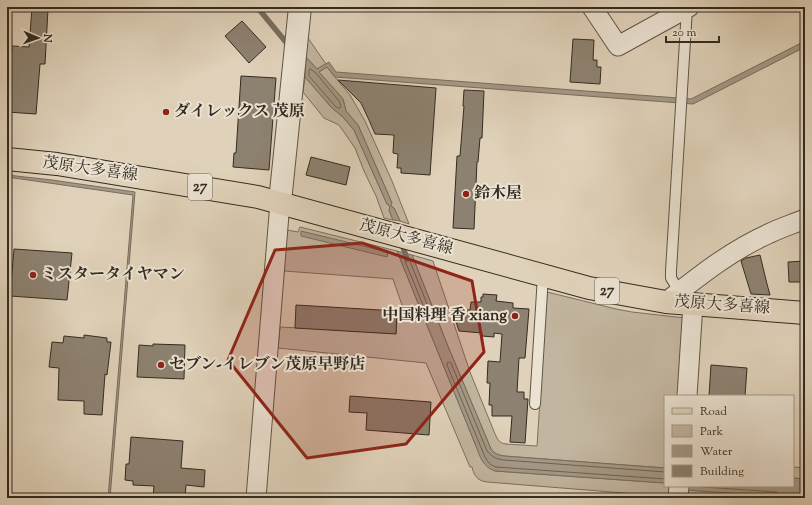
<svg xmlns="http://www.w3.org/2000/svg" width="812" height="505" viewBox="0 0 812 505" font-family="'Sorts Mill Goudy','Noto Serif JP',serif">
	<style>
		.green { fill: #c3b6a0; stroke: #7b7060 }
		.water { fill: #a59986; stroke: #776d5e }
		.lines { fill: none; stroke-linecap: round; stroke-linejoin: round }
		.shore { stroke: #6c6254; stroke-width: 1 }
		.stream { stroke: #776d5e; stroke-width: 5.5 }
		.building { fill: #8d8271; stroke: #332b21 }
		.service-casing { stroke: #5e5547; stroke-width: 12 }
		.minor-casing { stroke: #5e5547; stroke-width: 21 }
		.tertiary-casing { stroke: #5e5547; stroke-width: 24 }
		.primary-casing { stroke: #332b21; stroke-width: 24 }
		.service { stroke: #ebe2d2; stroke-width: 10 }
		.minor { stroke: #ebe2d2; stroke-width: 19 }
		.tertiary { stroke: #ebe2d2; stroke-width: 22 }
		.primary { stroke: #e0d2ba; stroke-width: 22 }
		.marked { fill: #8f2418; fill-opacity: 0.2; stroke: #8f2418; stroke-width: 3; stroke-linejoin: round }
		.poi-dot { fill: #8f2418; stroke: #ebe2d2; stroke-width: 1.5 }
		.labels { text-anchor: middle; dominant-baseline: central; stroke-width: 4; stroke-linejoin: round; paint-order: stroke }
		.shield { fill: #ebe2d2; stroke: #6a6256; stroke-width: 1 }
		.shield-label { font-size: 15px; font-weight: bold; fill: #332b21 }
		.poi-label { font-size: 16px; font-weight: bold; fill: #332b21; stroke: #ebe2d2; text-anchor: start }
		.street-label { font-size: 16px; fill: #332b21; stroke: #ebe2d2 }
	</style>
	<rect width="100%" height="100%" fill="#e0d2ba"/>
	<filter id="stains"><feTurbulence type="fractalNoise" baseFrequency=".005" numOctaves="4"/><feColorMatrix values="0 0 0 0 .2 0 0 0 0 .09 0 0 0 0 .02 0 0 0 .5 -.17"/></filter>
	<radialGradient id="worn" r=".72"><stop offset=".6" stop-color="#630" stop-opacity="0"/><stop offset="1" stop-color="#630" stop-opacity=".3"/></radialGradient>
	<path class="green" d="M307,38H308L326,64L317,69L306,57Z
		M327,67L335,77L350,95L365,121L392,181L409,224L400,221L394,208L392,207L390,204L392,203L358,125L346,111L343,99L319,72Z
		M305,77L332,108L343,117L354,130L387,204L389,205L390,208L389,210L393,220L384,218L376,196L364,171L355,148L339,125L324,118L303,92Z
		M300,227L397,251L476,446L495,471L665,483V486H675L674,497L487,482C478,481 474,476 472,467H470L426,363L278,348L280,327L396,333L397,311H404L393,279L284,271L286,236L287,230L298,232Z
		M412,255L433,261L470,372L495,434C498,440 499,443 506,444L537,446L547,292L616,309L632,312L685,318L681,396H665V468L504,456C498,455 495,454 491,449L447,344Z
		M793,467L805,468V479L793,478Z
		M685,490L805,498H684Z"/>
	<path class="water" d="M805,41V47L693,104L335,77L327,67L319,72L343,99L346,111L358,125L392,203L391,204L392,207L394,208L400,221L393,220L389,210L390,208L389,205L387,204L354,130L343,117L332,108L305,77L306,57L317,69L329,62L336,72L691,99Z
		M7,175L52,180L135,192L110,498H108L133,195L7,177Z
		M301,231L388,252L387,257L301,236Z
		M397,251L412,255L447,344L491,449C495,454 498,455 504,456L665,468V483L495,471C483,467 480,457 476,446Z
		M793,478L805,479V498L685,490V486H793Z"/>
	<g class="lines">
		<path class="shore" d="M310,69L312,70L316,73L339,101L341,106L340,108H338L335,106L309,76V71Z
			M407,258L409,259L431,314L430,316L427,315L405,261V259Z
			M665,472L504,460C496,459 492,457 487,451L451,363L449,362L447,363V365L485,457C488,462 490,465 496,467L665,479
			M689,486L776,492L779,494L780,498"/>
		<path class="stream" d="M257,7L290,47
			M401,241L407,259"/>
	</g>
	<path class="building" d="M32,8L48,9L45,64H40L36,114L7,112L12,46L29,47Z
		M242,21L266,47L249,63L225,36Z
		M573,39L594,40L593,60H597V67H601L600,84L570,82Z
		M241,76L276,78L269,170L233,167L234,153H236Z
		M338,80L436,88L430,175L401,173V168H397L398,154L393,153L394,135L375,134L369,120L361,103Z
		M464,90L484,91L482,138H480L478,162H477L474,229L453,228L457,156H460L464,106H463Z
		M311,157L350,167L346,185L306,175Z
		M14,249L72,253L67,300L10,296Z
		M760,255L767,284L770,295L751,294L741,261L746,258Z
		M805,261V282H789L788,262Z
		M483,294L497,295L496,301L513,303V308L529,309L525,358H519L517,392H524V399H528L525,443L510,442L512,416H492V405H489L490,383H487L488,361L500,362L502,334L494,333V337L482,336V333L459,331L452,309L470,310L471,302H481V297H483Z
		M296,305L397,311L396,334L295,328Z
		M84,335L107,338V342H111L107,375L105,374L102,415L84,414V401L58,400L59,368L49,367L52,342L63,343L64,336L84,338Z
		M153,344L185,345L184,379L137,377L139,345L153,346Z
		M711,365L747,368L745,396H709Z
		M350,396L431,402L429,435L366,430L367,413L349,412Z
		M131,437L183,441L181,468L205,470L204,487L186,485L185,498H153L154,486L133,485V481L125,480L126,464H129Z"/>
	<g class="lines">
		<defs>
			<path id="service" d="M679,291L671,278V271L687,8
				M535,404L543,276"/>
			<path id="minor" d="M592,7L618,46L689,7
				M666,302C698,277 730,251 768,234C780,228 793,224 805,219
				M687,396L693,304
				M256,498L280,202
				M678,498L679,486"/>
			<path id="tertiary" d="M280,202L300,7"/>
			<path id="primary" d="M7,159L57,164L258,197L589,288L666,302L805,313"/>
		</defs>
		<use href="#service" class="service-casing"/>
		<use href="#minor" class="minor-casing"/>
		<use href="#tertiary" class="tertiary-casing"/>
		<use href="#primary" class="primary-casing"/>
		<use href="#service" class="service"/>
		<use href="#minor" class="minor"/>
		<use href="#tertiary" class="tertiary"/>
		<use href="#primary" class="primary"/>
	</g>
	<path class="marked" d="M362,243L472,281L484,352L406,444L307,458L228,360L275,250Z"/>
	<g class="poi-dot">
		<circle cx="166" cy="112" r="4"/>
		<circle cx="466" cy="194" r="4"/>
		<circle cx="33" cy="275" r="4"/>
		<circle cx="515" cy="316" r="4"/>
		<circle cx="161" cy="365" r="4"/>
	</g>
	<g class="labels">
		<g class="shield">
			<rect x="188" y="174" width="24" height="26" rx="3"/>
			<rect x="595" y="278" width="24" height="26" rx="3"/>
		</g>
		<g class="shield-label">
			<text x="200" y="187">27</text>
			<text x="607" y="291">27</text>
		</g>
		<g class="poi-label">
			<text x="174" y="112">ダイレックス 茂原</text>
			<text x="474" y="194">鈴木屋</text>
			<text x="41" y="275">ミスタータイヤマン</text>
			<text x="507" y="316" text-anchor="end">中国料理 香 xiang</text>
			<text x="169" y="365">セブン-イレブン茂原早野店</text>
		</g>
		<g class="street-label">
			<text transform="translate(90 170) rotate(8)">茂原大多喜線</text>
			<text transform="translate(406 238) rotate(15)">茂原大多喜線</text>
			<text transform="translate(722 306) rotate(4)">茂原大多喜線</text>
		</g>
	</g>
	<rect width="812" height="505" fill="none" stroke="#e0d2ba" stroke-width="24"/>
	<rect x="8" y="8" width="796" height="489" fill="none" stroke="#332b21" stroke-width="2"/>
	<rect x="12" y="12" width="788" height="481" fill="none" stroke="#332b21"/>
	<rect x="664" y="395" width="130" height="92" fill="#ebe2d2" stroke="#a1998b"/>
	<rect x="672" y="408" width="20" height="6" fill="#e0d2ba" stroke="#a1998b"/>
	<text x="700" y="415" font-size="12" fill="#332b21">Road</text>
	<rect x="672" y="425" width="20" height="12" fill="#c3b6a0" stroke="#a1998b"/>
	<text x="700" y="435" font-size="12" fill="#332b21">Park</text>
	<rect x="672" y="445" width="20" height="12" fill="#a59986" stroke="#a1998b"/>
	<text x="700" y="455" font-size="12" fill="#332b21">Water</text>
	<rect x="672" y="465" width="20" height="12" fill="#8d8271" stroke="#a1998b"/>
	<text x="700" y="475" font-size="12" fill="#332b21">Building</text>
	<g transform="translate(38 38) rotate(92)" stroke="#ebe2d2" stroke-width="3" paint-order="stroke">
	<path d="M0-3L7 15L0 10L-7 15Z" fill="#332b21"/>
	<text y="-6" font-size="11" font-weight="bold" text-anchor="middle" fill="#332b21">N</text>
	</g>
	<path d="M666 36v6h53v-6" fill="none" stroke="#332b21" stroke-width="2"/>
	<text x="672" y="36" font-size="12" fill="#332b21" stroke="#ebe2d2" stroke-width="3" paint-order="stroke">20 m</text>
	<rect width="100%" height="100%" filter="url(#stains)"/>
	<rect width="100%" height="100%" fill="url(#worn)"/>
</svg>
